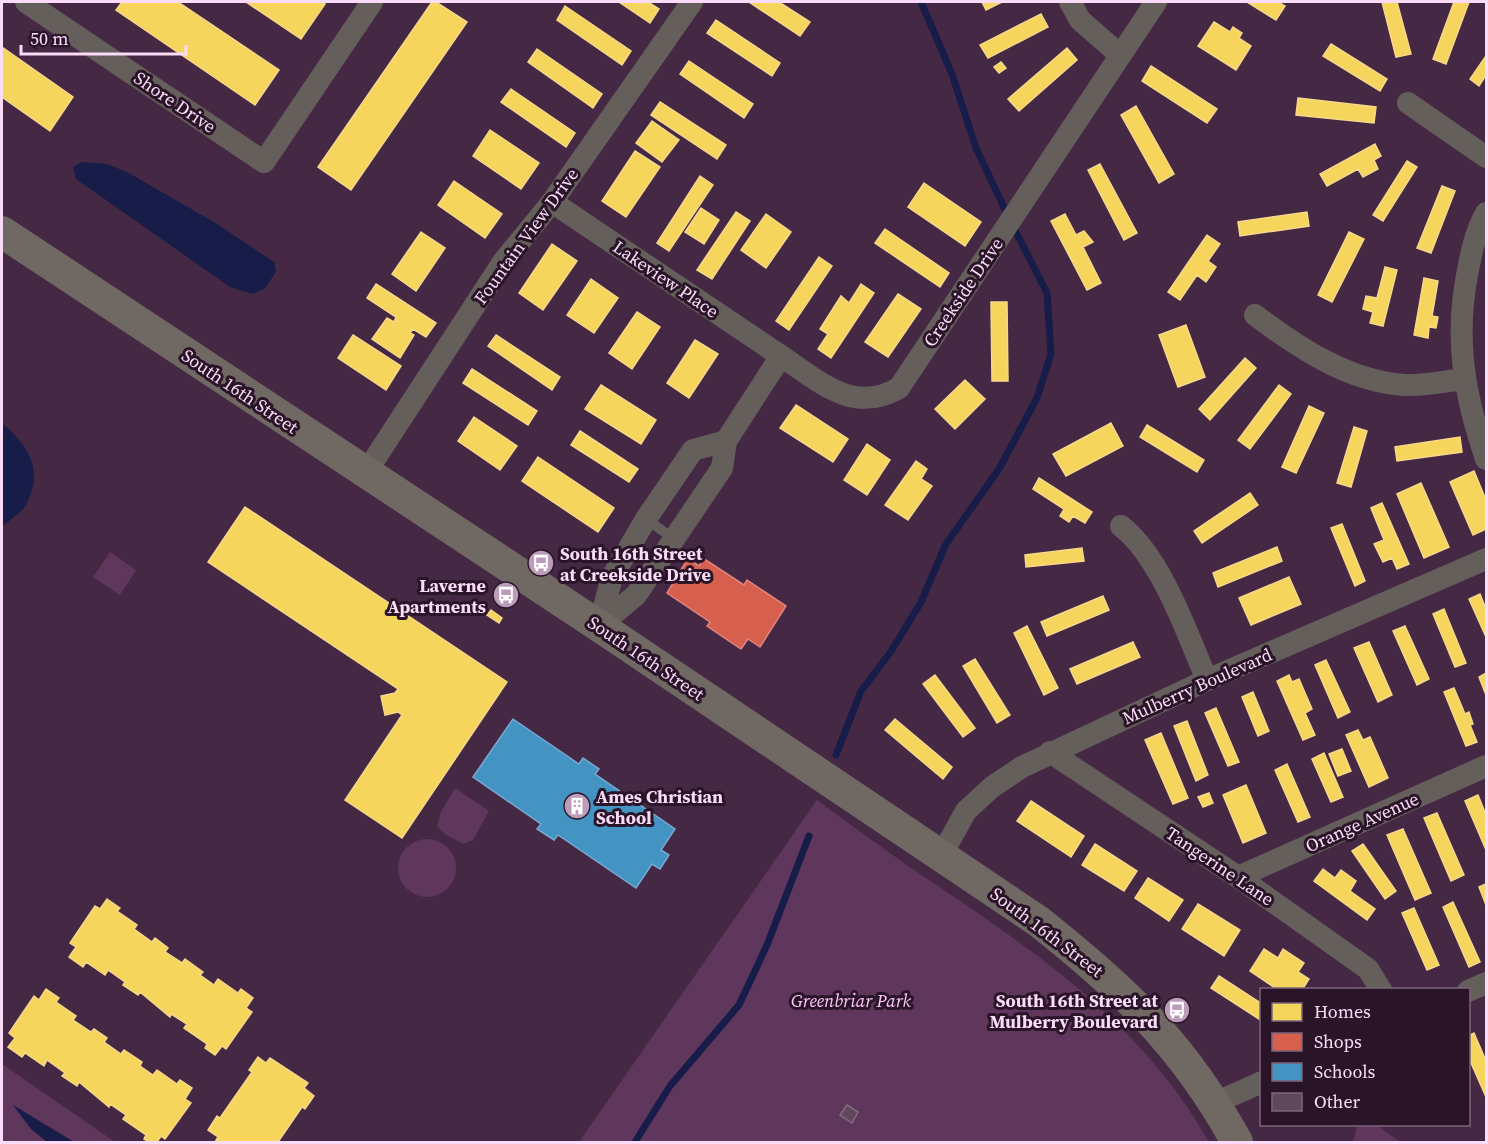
<svg xmlns="http://www.w3.org/2000/svg" width="1488" height="1144" viewBox="0 0 1488 1144" font-family="'Source Serif 4',serif">
	<style>
		.green { fill: #5f375c }
		.water { fill: #171d48 }
		.homes { fill: #f6d55c; stroke: #f8d78b; stroke-width: 1.5 }
		.shops { fill: #d6604d; stroke: #e18580; stroke-width: 1.5 }
		.schools { fill: #4393c3; stroke: #7aa9d3; stroke-width: 1.5 }
		.lines { fill: none; stroke-linecap: round; stroke-linejoin: round }
		.stream { stroke: #171d48; stroke-width: 7 }
		.building { fill: #5f4859; stroke: #866c7e; stroke-width: 1.5 }
		.service { stroke: #655f5c; stroke-width: 10 }
		.minor { stroke: #655f5c; stroke-width: 22 }
		.secondary { stroke: #706863; stroke-width: 32 }
		.labels { text-anchor: middle; dominant-baseline: central; stroke-width: 6; stroke-linejoin: round; paint-order: stroke }
		.street-label { font-size: 18px; fill: #fbdcf8; stroke: #291428 }
		.poi-label { font-size: 18px; font-weight: bold; fill: #fbdcf8; stroke: #291428; text-anchor: start }
		.park-label { font-size: 18px; font-style: italic; fill: #fec7f9; stroke: #291428 }
	</style>
	<rect width="100%" height="100%" fill="#452944"/>
	<path class="green" d="M110,552L136,570L120,595L93,577Z
		M455,788L489,811L473,840L463,844L446,835L437,826L441,812Z
		M817,800C854,827 891,855 929,880C1039,954 1142,1024 1209,1142H579Z
		M398 868a29 29 0 1 1 58 0a29 29 0 1 1-58 0Z
		M2,1064L115,1142H2Z
		M1358,1124L1377,1125L1400,1142H1353Z"/>
	<path class="water" d="M81,162L107,164L127,172L214,222L274,262L276,272L265,288L253,294L230,287L76,179L73,167Z
		M2,423C28,446 45,469 26,505C21,513 9,520 2,527Z
		M13,1105L74,1142H47L31,1129Z"/>
	<path class="homes" d="M122,2H178L279,70L255,105L116,10Z
		M246,2H322L325,4L301,39Z
		M432,2H436L467,22L351,190L318,167Z
		M619,2H648L659,9L650,23Z
		M749,2H779L810,22L800,36Z
		M982,2H1002L986,10Z
		M1247,2H1278L1285,6L1276,20Z
		M1382,2H1397L1411,54L1396,57Z
		M1454,2H1469L1446,64L1433,59Z
		M565,6L631,51L622,65L557,20Z
		M1041,14L1048,27L988,58L980,45Z
		M716,20L780,63L772,76L707,33Z
		M1214,22L1230,32L1233,27L1242,33L1239,38L1251,46L1236,70L1198,46Z
		M1331,44L1387,79L1380,91L1323,56Z
		M2,47L73,97L50,131L2,97Z
		M1067,48L1077,60L1019,111L1008,99Z
		M537,49L602,94L593,108L528,62Z
		M1486,56V75L1479,86L1470,79Z
		M689,61L753,104L744,118L680,74Z
		M1001,62L1006,68L999,73L994,67Z
		M1151,66L1217,109L1207,123L1142,81Z
		M511,89L575,133L566,147L501,102Z
		M1298,98L1376,107L1374,123L1296,115Z
		M660,102L726,145L717,159L651,115Z
		M1136,106L1174,174L1159,183L1121,115Z
		M652,121L679,140L662,162L636,143Z
		M490,130L539,163L521,189L473,156Z
		M1375,144L1381,156L1374,160L1378,169L1363,177L1358,169L1327,186L1320,174Z
		M635,151L660,167L626,217L602,201Z
		M1407,161L1417,167L1383,221L1373,215Z
		M1100,164L1137,233L1124,240L1088,170Z
		M700,176L713,185L669,251L657,243Z
		M454,181L502,214L485,238L438,205Z
		M924,183L981,222L965,246L908,207Z
		M1442,186L1455,191L1431,253L1417,248Z
		M701,208L719,220L704,244L685,232Z
		M736,212L750,221L712,279L697,270Z
		M1307,212L1309,226L1240,236L1238,222Z
		M766,214L791,232L766,268L741,250Z
		M1065,214L1076,235L1084,231L1093,242L1083,247L1101,283L1087,290L1051,221Z
		M885,229L949,273L940,287L875,243Z
		M421,232L445,248L416,291L392,274Z
		M1349,232L1364,239L1332,302L1318,295Z
		M1207,235L1220,244L1208,261L1216,267L1206,282L1197,275L1180,300L1168,292Z
		M552,244L577,261L543,310L519,293Z
		M819,257L832,266L789,330L776,321Z
		M1385,267L1397,270L1383,326L1370,323L1373,312L1363,309L1366,296L1377,298Z
		M1424,278L1438,281L1432,316L1438,317L1436,328L1429,327L1428,338L1414,335Z
		M591,279L618,298L594,333L567,315Z
		M376,284L436,323L426,337L413,329L410,333L414,335L400,358L372,339L387,318L394,322L396,317L367,298Z
		M861,284L874,293L831,358L818,349L828,334L820,329L841,296L849,303Z
		M898,294L921,309L888,357L865,342Z
		M991,302H1007L1008,381H992Z
		M637,312L660,327L632,369L609,353Z
		M1186,325L1205,377L1178,387L1159,335Z
		M353,335L401,366L386,390L338,358Z
		M496,335L560,377L552,390L488,346Z
		M695,340L718,354L689,398L667,383Z
		M1245,358L1256,368L1210,420L1199,409Z
		M472,369L537,411L528,425L463,383Z
		M965,380L985,399L955,429L935,409Z
		M601,385L656,420L641,444L585,409Z
		M1279,385L1291,394L1250,449L1238,440Z
		M796,405L848,439L833,462L780,428Z
		M1309,406L1324,413L1296,473L1282,467Z
		M474,417L517,446L500,470L458,441Z
		M1111,423L1123,446L1066,476L1053,454Z
		M1147,425L1204,460L1197,472L1140,437Z
		M1354,427L1367,431L1351,487L1337,483Z
		M580,431L638,469L629,482L571,445Z
		M1460,437L1462,452L1397,461L1395,447Z
		M867,444L890,460L867,495L844,480Z
		M538,457L614,508L598,532L522,481Z
		M916,461L927,469L921,479L932,486L908,520L885,505Z
		M1474,471L1486,500V529L1473,535L1450,482Z
		M1039,478L1092,512L1085,523L1073,516L1069,522L1060,516L1064,509L1033,489Z
		M1421,483L1449,547L1424,558L1397,494Z
		M1250,493L1258,505L1202,543L1194,531Z
		M1382,503L1409,564L1397,569L1392,558L1383,562L1374,544L1384,540L1371,508Z
		M245,507L507,682L402,838L345,800L402,715L398,712L385,715L381,696L395,693L398,689L208,562Z
		M1342,524L1365,581L1355,586L1331,528Z
		M1277,547L1282,561L1218,587L1213,573Z
		M1082,548L1084,561L1026,567L1025,555Z
		M1289,577L1301,604L1251,625L1239,598Z
		M1480,594L1486,609V637L1469,599Z
		M1103,596L1109,610L1047,636L1041,622Z
		M1444,609L1466,663L1455,667L1433,614Z
		M491,610L502,618L499,623L487,615Z
		M1027,626L1058,688L1044,695L1014,633Z
		M1405,626L1429,679L1417,685L1393,631Z
		M1133,642L1140,657L1077,684L1070,669Z
		M1369,642L1392,695L1378,702L1354,648Z
		M975,659L1010,715L997,723L963,666Z
		M1326,660L1350,712L1338,718L1315,665Z
		M1486,673V695L1479,677Z
		M935,675L975,728L963,737L923,684Z
		M1289,675L1292,682L1299,679L1312,709L1305,713L1315,735L1303,740L1277,681Z
		M1454,688L1465,714L1469,712L1473,724L1470,725L1477,742L1466,746L1444,692Z
		M1253,692L1269,731L1258,736L1242,697Z
		M1216,708L1239,762L1228,766L1205,713Z
		M895,719L952,767L943,779L885,730Z
		M1187,721L1208,775L1196,781L1174,726Z
		M1358,730L1363,740L1370,737L1388,778L1369,787L1346,735Z
		M1161,733L1188,798L1173,804L1145,740Z
		M1342,749L1351,771L1338,776L1329,754Z
		M1324,753L1343,797L1331,802L1312,759Z
		M1287,764L1310,817L1298,822L1275,770Z
		M1246,785L1266,833L1243,843L1223,795Z
		M1209,793L1213,803L1203,807L1198,797Z
		M1478,795L1486,815V850L1465,801Z
		M1031,801L1084,836L1071,857L1017,821Z
		M1437,813L1464,875L1451,881L1424,818Z
		M1403,829L1431,893L1415,900L1387,835Z
		M1095,844L1137,871L1124,891L1082,865Z
		M1363,844L1396,891L1385,899L1352,851Z
		M1323,869L1335,878L1341,870L1356,881L1350,891L1375,909L1367,920L1314,881Z
		M1148,878L1183,900L1169,921L1135,898Z
		M1486,884V905L1479,887Z
		M107,899L120,908L117,911L137,925L134,929L152,942L155,938L168,948L165,952L182,963L185,959L203,972L200,975L214,985L218,979L238,993L241,989L253,998L246,1008L252,1012L226,1049L222,1046L215,1055L205,1048L207,1044L184,1028L187,1024L171,1014L170,1017L140,992L138,995L123,985L125,982L108,970L105,975L86,962L83,967L69,957L76,947L70,943L95,906L100,909Z
		M1453,902L1480,962L1469,967L1443,907Z
		M1198,904L1240,930L1224,956L1182,929Z
		M1414,908L1439,965L1427,970L1402,913Z
		M1264,949L1278,958L1283,949L1304,963L1298,972L1309,979L1302,990H1278L1250,971Z
		M1219,976L1262,1004V1021L1211,988Z
		M46,989L59,998L56,1002L76,1016L73,1020L91,1032L94,1029L107,1038L104,1042L121,1054L124,1050L142,1062L140,1066L153,1075L157,1070L177,1084L180,1080L192,1088L185,1099L191,1103L165,1139L161,1136L157,1142H149L144,1139L146,1135L123,1119L126,1115L110,1104L109,1107L79,1082L77,1086L62,1076L65,1073L47,1060L44,1066L25,1053L22,1057L8,1047L15,1038L9,1033L34,996L39,1000Z
		M1474,1033L1486,1061V1097L1468,1056V1036Z
		M258,1057L266,1063L270,1058L308,1083L304,1088L314,1096L305,1109L302,1107L278,1142H215L218,1137L208,1130L217,1116L220,1118L252,1072L249,1070Z"/>
	<path class="shops" d="M688,558L699,566L703,558L744,585L747,580L786,606L760,647L748,639L741,649L707,626L710,622L667,593Z"/>
	<path class="schools" d="M513,719L579,764L583,758L599,769L595,774L675,829L661,850L669,855L660,869L652,864L636,888L558,835L554,840L537,829L541,824L473,777Z"/>
	<g class="lines">
		<path class="stream" d="M921,2L952,74L976,148L1008,216
			M836,755L861,691L890,653L921,602L946,544L999,469L1037,398L1051,354L1047,293L1013,226
			M635,1142L670,1086L739,1005L767,945L809,836"/>
	</g>
	<path class="building" d="M847,1105L858,1112L852,1123L840,1115Z"/>
	<g class="lines">
		<path class="service" d="M646,519L674,539"/>
		<path class="minor" d="M26,2L264,162L372,2
			M1070,2L1080,20L1120,55
			M1408,103L1486,157
			M552,202L781,356
			M1486,213C1476,231 1472,249 1468,270C1454,338 1464,394 1486,459
			M1255,315C1299,348 1348,381 1404,385C1424,386 1445,381 1465,379
			M365,474L503,262L552,202L692,2
			M1121,526C1161,557 1187,633 1207,680
			M599,626L636,595L674,539L722,468L726,441L781,356C819,381 853,415 899,388L1156,2
			M599,626L612,577L646,519L693,450L726,441
			M1050,752L1238,877L1368,969L1381,990
			M941,856L966,811L992,787L1022,767L1207,680L1486,559
			M1238,877L1486,766
			M1468,991L1486,983
			M1215,1103L1262,1082"/>
		<path class="secondary" d="M2,232L599,626L1038,921C1125,990 1183,1044 1237,1142"/>
	</g>
	<defs>
		<symbol id="bus-disc" viewBox="-11 -11 22 22"><circle r="9.5" fill="#bb9db9" stroke="#291428"/><path d="M-5-6H5V4H4V6H2V4H-2V6H-4V4H-5ZM-3.5-4V0h7V-4ZM-3.5 1.2v1.5H-2V1.2ZM2 1.2v1.5H3.5V1.2Z" fill="#fff"/></symbol>
		<symbol id="building-disc" viewBox="-11 -11 22 22"><circle r="9.5" fill="#bb9db9" stroke="#291428"/><path d="M-4-6H4V6H1V3H-1V6H-4ZM-2.5-4.3h1.7v1.8h-1.7ZM.8-4.3h1.7v1.8H.8ZM-2.5-1h1.7V.8h-1.7ZM.8-1h1.7V.8H.8Z" fill="#fff"/></symbol>
	</defs>
	<g fill-rule="evenodd">
		<use href="#bus-disc" x="526" y="548" width="30" height="30"/>
		<use href="#bus-disc" x="491" y="580" width="30" height="30"/>
		<use href="#building-disc" x="562" y="791" width="30" height="30"/>
		<use href="#bus-disc" x="1162" y="995" width="30" height="30"/>
	</g>
	<g class="labels">
		<g class="street-label">
			<text transform="translate(175 102) rotate(34)">Shore Drive</text>
			<text transform="translate(526 236) rotate(-54)">Fountain View Drive</text>
			<text transform="translate(666 279) rotate(34)">Lakeview Place</text>
			<text transform="translate(963 292) rotate(-56)">Creekside Drive</text>
			<text transform="translate(240 391) rotate(34)">South 16th Street</text>
			<text transform="translate(646 658) rotate(34)">South 16th Street</text>
			<text transform="translate(1197 686) rotate(-24)">Mulberry Boulevard</text>
			<text transform="translate(1362 822) rotate(-24)">Orange Avenue</text>
			<text transform="translate(1220 866) rotate(34)">Tangerine Lane</text>
			<text transform="translate(1047 932) rotate(37)">South 16th Street</text>
		</g>
		<g class="poi-label">
			<text x="560" y="553">South 16th Street<tspan x="560" dy="21">at Creekside Drive</tspan></text>
			<text x="486" y="585" text-anchor="end">Laverne<tspan x="486" dy="21">Apartments</tspan></text>
			<text x="596" y="796">Ames Christian<tspan x="596" dy="21">School</tspan></text>
			<text x="1158" y="1000" text-anchor="end">South 16th Street at<tspan x="1158" dy="21">Mulberry Boulevard</tspan></text>
		</g>
		<g class="park-label">
			<text x="851" y="1000">Greenbriar Park</text>
		</g>
	</g>
	<rect width="1488" height="1144" fill="none" stroke="#fbdcf8" stroke-width="6"/>
	<rect x="1260" y="988" width="210" height="138" fill="#291428" stroke="#7d647b" stroke-width="1.5"/>
	<rect x="1272" y="1003" width="30" height="18" fill="#f6d55c" stroke="#7d647b" stroke-width="1.5"/>
	<text x="1314" y="1018" font-size="18" fill="#fbdcf8">Homes</text>
	<rect x="1272" y="1033" width="30" height="18" fill="#d6604d" stroke="#7d647b" stroke-width="1.5"/>
	<text x="1314" y="1048" font-size="18" fill="#fbdcf8">Shops</text>
	<rect x="1272" y="1063" width="30" height="18" fill="#4393c3" stroke="#7d647b" stroke-width="1.5"/>
	<text x="1314" y="1078" font-size="18" fill="#fbdcf8">Schools</text>
	<rect x="1272" y="1093" width="30" height="18" fill="#5f4859" stroke="#7d647b" stroke-width="1.5"/>
	<text x="1314" y="1108" font-size="18" fill="#fbdcf8">Other</text>
	<path d="M21 45v9h165v-9" fill="none" stroke="#fbdcf8" stroke-width="3"/>
	<text x="30" y="45" font-size="18" fill="#fbdcf8" stroke="#291428" stroke-width="4.5" paint-order="stroke">50 m</text>
</svg>
